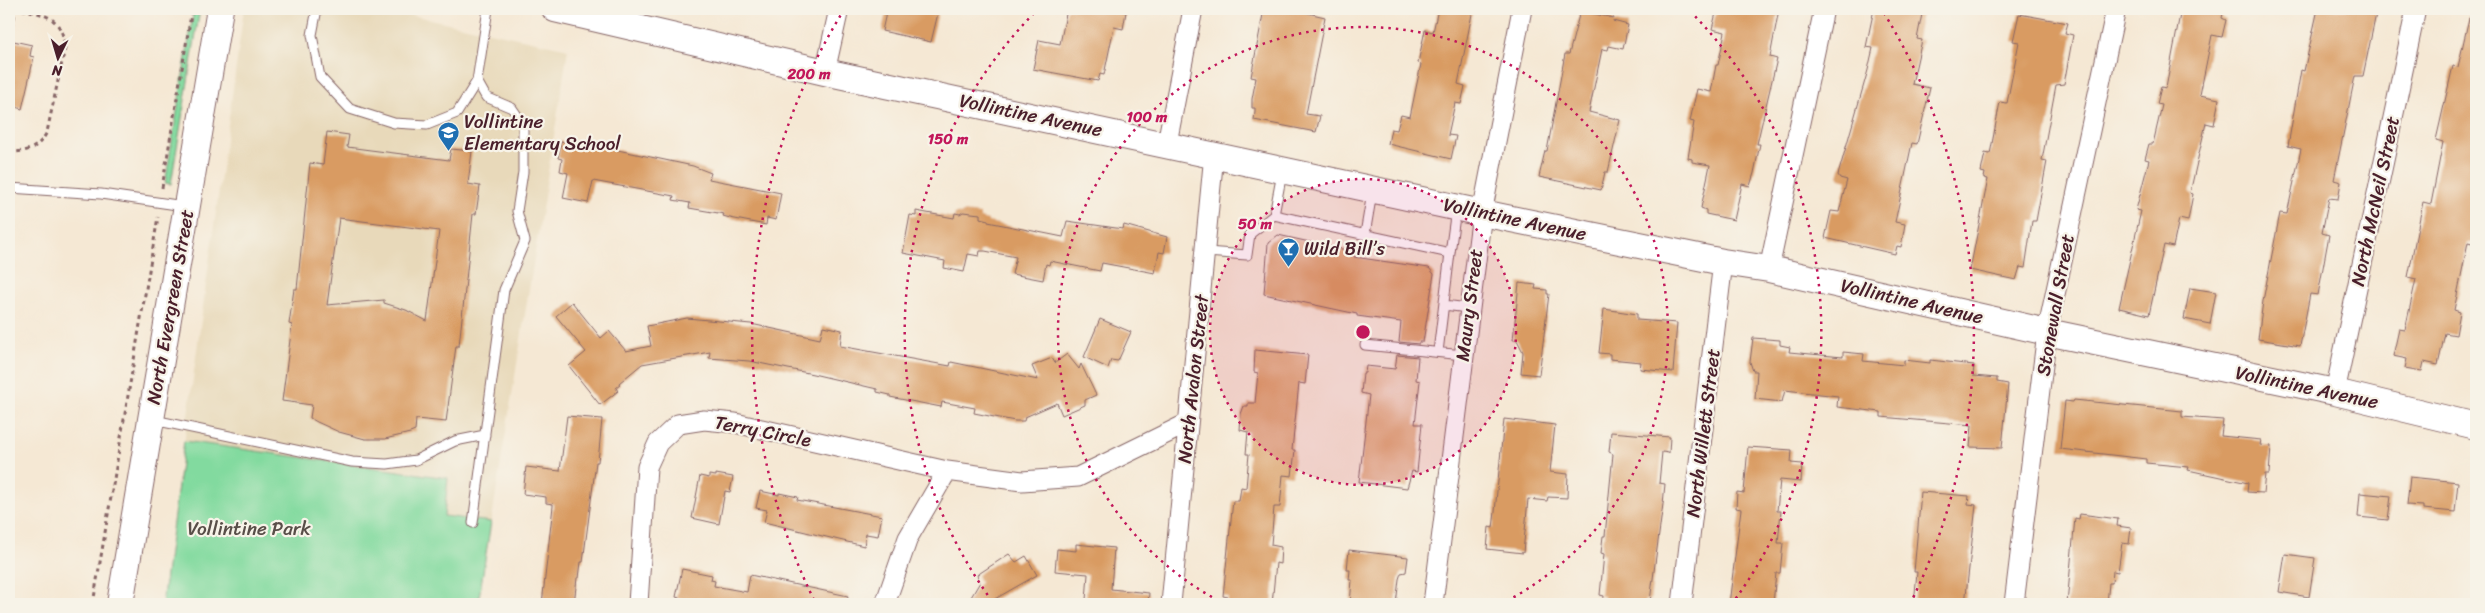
<svg xmlns="http://www.w3.org/2000/svg" width="2485" height="613" viewBox="0 0 2485 613" font-family="Sriracha,sans-serif">
	<style>
		.built { fill: #e8d9ba }
		.green { fill: #82da9f; stroke: #667c65 }
		.building { fill: #d99b62; fill-rule: evenodd }
		.lines { fill: none; stroke-linecap: round; stroke-linejoin: round }
		.lane-casing { stroke: #866566; stroke-width: 11 }
		.street-casing { stroke: #866566; stroke-width: 21 }
		.secondary-casing { stroke: #866566; stroke-width: 28 }
		.path { stroke: #866566; stroke-width: 3; stroke-dasharray: 4 4; stroke-linecap: butt }
		.lane { stroke: #fff; stroke-width: 9 }
		.street { stroke: #fff; stroke-width: 19 }
		.secondary { stroke: #fff; stroke-width: 26 }
		.ring { fill: none; stroke: #c2185b; stroke-width: 2.5; stroke-dasharray: 2.5 5 }
		.labels { text-anchor: middle; dominant-baseline: central; stroke-width: 4.5; stroke-linejoin: round; paint-order: stroke }
		.street-label { font-size: 19px; fill: #4a1f2b; stroke: #f7f3e8 }
		.poi-label { font-size: 19px; fill: #4a1f2b; stroke: #f7f3e8; text-anchor: start }
		.park-label { font-size: 19px; fill: #584e48; stroke: #f7f3e8 }
		.centre { fill: #c2185b; stroke: #f7f3e8; stroke-width: 2.5 }
		.ring-label { font-size: 15px; text-anchor: middle; font-weight: bold; fill: #c2185b; stroke: #f7f3e8; stroke-width: 4.5; stroke-linejoin: round; paint-order: stroke }
	</style>
	<rect width="100%" height="100%" fill="#f7f3e8"/>
	<filter id="ink" filterUnits="userSpaceOnUse"><feTurbulence type="fractalNoise" baseFrequency=".02" numOctaves="2"/><feDisplacementMap in="SourceGraphic" scale="10" xChannelSelector="R" yChannelSelector="G"/><feConvolveMatrix kernelMatrix="1 2 1 2 8 2 1 2 1" color-interpolation-filters="sRGB"/></filter>
	<filter id="wash" filterUnits="userSpaceOnUse"><feTurbulence type="fractalNoise" baseFrequency=".0096" numOctaves="4" result="noise"/><feDisplacementMap in="SourceGraphic" scale="20" xChannelSelector="R" yChannelSelector="G"/><feGaussianBlur stdDeviation="1.12" result="paint"/><feColorMatrix in="noise" values="0 0 0 0 0 0 0 0 0 0 0 0 0 0 0 0 0 1.4 0 .05"/><feComposite in="paint" operator="in"/></filter>
	<g filter="url(#wash)">
		<rect width="100%" height="100%" fill="#f5e8d4"/>
		<path class="built" d="M244,9H383L568,49L478,604H162Z"/>
		<path class="green" d="M194,9H200L171,184L165,183Z
			M184,441L448,478L444,516L491,522L478,604H162Z"/>
		<g id="blocks">
			<path class="building" d="M895,9H939L931,42L882,31L886,13L893,14Z
				M1067,9H1118L1117,11L1126,12L1123,29L1114,27L1104,75L1100,74L1098,81L1033,69L1039,40L1060,44Z
				M1264,9H1291L1325,17L1306,114L1320,116L1316,132L1254,120L1255,112V108H1252V99L1256,78L1251,77Z
				M1438,9H1473L1458,84L1465,86L1461,104L1455,103L1448,135L1456,136L1451,159L1388,144L1391,129L1397,130L1401,115L1410,117L1421,64L1418,63L1425,30L1433,32Z
				M1717,9H1779L1770,57L1777,59L1757,144H1760L1754,173L1750,186L1742,184L1734,220L1706,214V210L1701,208L1710,165L1692,162V159L1688,158L1694,122L1690,121L1697,89L1711,92L1716,65H1718L1725,32L1712,29Z
				M1874,9H1923L1917,39L1922,40L1912,84L1930,88L1917,144L1912,143L1905,176L1895,222L1905,224L1901,247L1897,246L1895,254L1825,238L1831,211L1839,212L1847,180L1840,178L1838,175L1868,70L1873,48L1866,47Z
				M2181,9H2224L2222,18L2226,20L2222,37L2212,35L2200,95L2219,99L2214,125L2206,123L2190,193L2193,194L2188,221L2179,219L2173,247L2164,245L2149,315L2119,308L2141,211L2136,210L2149,160L2145,159L2149,144H2153L2162,105L2157,104L2161,87L2166,88Z
				M2318,9H2377L2363,76H2355L2334,180L2341,182L2338,199L2329,198L2322,233L2329,235L2318,295L2310,294L2300,346L2258,339L2263,301L2280,213L2287,214L2301,149L2288,146L2301,70L2304,71Z
				M1580,11L1614,18L1613,21L1628,25L1623,49L1609,46L1608,50L1602,49L1589,112L1620,120L1608,172H1605L1601,190L1539,177L1545,151H1547L1565,54H1569Z
				M2019,14L2068,23L2065,33L2073,35L2064,84L2056,85L2042,160L2047,161L2036,221H2032L2025,268L2020,267L2016,280L1970,270L1988,179L1984,178L1985,173L1981,172L1985,153L1990,154L2000,102L2007,103L2019,42L2013,41Z
				M2469,18H2476V181L2470,211L2476,212V244L2468,242L2454,310L2460,312L2456,335L2445,333L2438,365L2424,362L2422,371L2405,368L2407,359L2393,356L2399,329L2405,330L2416,279L2408,277L2423,202L2431,204L2443,142L2436,140L2453,66L2458,67Z
				M9,40L32,45L30,56L34,57L22,109L9,105Z
				M327,132L349,135L347,147L449,160L451,149L472,151L468,184L480,186L476,214H473L459,346H456L446,422L416,419L415,431L410,433L385,439H365L339,432L317,422L310,418L312,405L282,401L292,325L289,324L294,289H297L310,163L323,165ZM339,218L439,231L427,321L406,310L384,303V300L327,305Z
				M561,141L579,145L580,142L693,166L711,173L709,179L781,193L776,220L767,218L766,225L730,218L723,216L724,214L689,208L690,203L673,200L674,196L593,181L588,203L563,198L568,173L560,171L562,159L558,158Z
				M916,211L954,218L955,213L960,214L963,212L980,214V218L988,220V222L1063,237L1067,221L1123,229L1124,225L1167,237L1164,253L1159,252L1155,273L1102,263L1100,271L1050,261L1049,265L1046,264L1043,280L1012,274L1016,257L985,251H980L979,256L968,254L964,272L944,268L945,261L903,253L910,215L916,216Z
				M1278,235L1355,252L1354,257L1429,268L1434,274L1423,342H1419V344L1399,342L1401,322L1357,316V314L1264,294L1268,243Z
				M1519,283L1536,285L1535,289L1547,290V294H1549L1539,375L1521,373L1523,352L1517,340H1513Z
				M2190,288L2216,292L2210,324L2184,319Z
				M572,302L601,338L609,331L626,351L651,346L647,326L687,318L751,324L820,339L823,326L842,330L840,346L950,366L951,362L1038,380L1032,366L1052,358L1055,363L1067,354L1079,369L1081,364L1096,395L1085,400V405L1062,415L1057,403L1025,417L1024,421H1015L974,413L975,408L942,402L941,407L890,397V395L877,392V389L813,374L749,361L709,358L710,352L642,364L619,383L620,385L616,388L618,391L600,405L569,366L586,352L556,316Z
				M1604,309L1637,314V320L1677,323L1673,372L1640,369L1641,362L1610,359V354L1599,353Z
				M1100,319L1131,332L1118,361L1111,360L1108,368L1084,357Z
				M1753,338L1780,340V345L1790,347L1789,352L1843,357V352L1864,354L1863,361L1904,365V360L1930,363V360L1974,365L1973,376L1997,378V382L2008,384L2002,448L1970,447L1972,425L1881,417V412L1837,407L1838,396L1785,390L1782,402L1755,399L1757,371H1753L1750,362Z
				M1255,350L1308,355L1305,384L1299,383L1292,450H1295L1292,476L1283,475L1280,507H1274L1271,545L1281,547L1280,564L1276,563L1272,604H1227L1228,597L1223,596L1233,501H1239L1241,487L1246,488L1249,454H1246L1248,432L1240,430L1241,414L1244,406H1248V403H1255L1258,373L1254,372Z
				M1397,355L1418,357L1416,380L1420,381L1415,424H1422L1417,472L1412,471L1407,488L1359,482L1369,395L1361,393L1363,373H1365L1366,366L1395,369Z
				M2074,400L2182,411V417L2223,420L2221,436L2261,440L2260,445L2271,446L2269,474H2265L2263,493L2247,492L2248,483L2188,470L2189,467L2146,463V459L2060,449L2065,401L2073,402Z
				M567,416L602,419L598,462H596L583,562H581L579,578H577L574,604H542L553,506V504L546,503V497L523,494L526,467L560,471Z
				M1504,419L1555,425L1550,472L1568,474L1567,498L1548,497L1547,501L1528,499L1523,553L1487,549L1489,527L1493,528L1495,512Z
				M1611,432L1670,437L1669,453L1662,452L1659,483L1665,484L1663,504L1650,601L1645,600L1644,604H1603L1604,596L1600,595L1604,554L1601,553L1603,536H1605L1613,454L1609,452Z
				M1748,447L1792,450L1791,463L1802,464L1801,482L1780,480L1777,511H1781L1778,543H1783L1780,573H1776L1773,604H1729L1741,509L1736,508L1737,492L1744,493Z
				M716,474L733,477L730,492L725,491L719,524L692,518L700,476L709,478V475L716,476Z
				M2410,477L2458,482L2455,512L2423,509V506L2407,505Z
				M760,491L779,495V493L798,497L797,500L882,516L878,536L866,534L864,546L764,522L767,510L756,508Z
				M1921,492L1969,496L1968,504L1976,505L1965,604H1914L1917,572H1914Z
				M2360,493L2391,496L2388,520L2358,517Z
				M2080,514L2118,519L2117,526L2131,528L2129,544L2122,543L2118,572L2113,571L2112,583H2109L2107,604H2067L2075,518L2079,519Z
				M1076,544L1114,548L1111,589L1149,593L1148,604H1091V601L1086,600L1088,574L1055,571L1057,549L1076,551Z
				M1349,550L1408,557L1406,572L1401,573L1399,579L1396,604H1350L1352,580H1349L1350,570H1347Z
				M1009,554L1016,562L1026,556L1037,575L986,604H967L980,582L977,575Z
				M2285,554L2315,558L2309,597L2279,592Z
				M682,569L712,575L711,580L715,581L714,586L747,592L750,575L848,596L847,604H699L676,597Z"/>
		</g>
	</g>
	<g filter="url(#ink)">
		<use href="#blocks" fill-opacity="0" stroke="#866566" stroke-width="1"/>
		<g class="lines">
			<defs>
				<path id="lane" d="M317,9L312,35L320,77L350,109L394,123L427,125L457,113L477,81
					M1282,173L1274,215L1450,253L1456,209
					M9,188L101,194L184,206
					M1365,234L1372,193
					M1206,252L1247,255L1250,234L1274,215
					M1444,305L1468,308
					M1365,345L1463,355
					M1438,352L1450,253
					M154,420L352,462L387,464L416,460L455,441L485,435
					M473,523L504,290L525,241L517,211L523,172V124L512,108L486,97L477,81L488,9"/>
				<path id="street" d="M825,72L839,9
					M1167,143L1193,9
					M1769,269L1824,9
					M2335,392L2416,9
					M947,471L1022,481L1078,477L1188,423
					M638,604L647,467L658,443L678,424L704,420L735,423L947,471L908,538L885,604
					M1171,604L1214,154
					M1433,604L1482,213L1522,9
					M1682,604L1723,262
					M2014,604L2047,332L2116,9"/>
				<path id="secondary" d="M555,9L825,72L1482,213L1723,262L1769,269L2047,332L2335,392L2476,426
					M120,604L220,9"/>
			</defs>
			<use href="#lane" class="lane-casing"/>
			<use href="#street" class="street-casing"/>
			<use href="#secondary" class="secondary-casing"/>
			<path class="path" d="M12,27L16,9
				M9,152C27,152 38,149 47,132L65,48C62,17 47,15 20,9
				M162,188L192,9
				M93,604L158,217"/>
			<use href="#lane" class="lane"/>
			<use href="#street" class="street"/>
			<use href="#secondary" class="secondary"/>
		</g>
	</g>
	<circle cx="1363" cy="332" r="153" fill="#c2185b" fill-opacity=".12"/>
	<g class="ring">
		<circle cx="1363" cy="332" r="153"/>
		<path d="M1225 604A305 305 0 1 1 1501 604"/>
		<path d="M992 601A458 458 0 0 1 1036 11M1690 11A458 458 0 0 1 1734 601"/>
		<path d="M814 600A611 611 0 0 1 842 13M1884 13A611 611 0 0 1 1912 600"/>
	</g>
	<defs>
		<symbol id="school-pin" viewBox="-11 -11 22 30"><path d="M0 17L-7.5 6A9.5 9.5 0 1 1 7.5 6Z" fill="#1f6fb2" stroke="#f7f3e8"/><path d="M0-5L7-2L0 1L-7-2ZM-4 1L0 2.5L4 1V4Q0 6-4 4Z" fill="#fff"/></symbol>
		<symbol id="bar-pin" viewBox="-11 -11 22 30"><path d="M0 17L-7.5 6A9.5 9.5 0 1 1 7.5 6Z" fill="#1f6fb2" stroke="#f7f3e8"/><path d="M-6-5H6L.8 .8V4.5H3.5V6h-7V4.5H-.8V.8Z" fill="#fff"/></symbol>
	</defs>
	<g fill-rule="evenodd">
		<use href="#school-pin" x="436" y="120" width="25" height="34"/>
		<use href="#bar-pin" x="1276" y="236" width="25" height="34"/>
	</g>
	<g class="labels">
		<g class="street-label">
			<text transform="translate(1031 115) rotate(12)">Vollintine Avenue</text>
			<text transform="translate(2375 201) rotate(-78)">North McNeil Street</text>
			<text transform="translate(1515 219) rotate(12)">Vollintine Avenue</text>
			<text transform="translate(1912 301) rotate(13)">Vollintine Avenue</text>
			<text transform="translate(1469 305) rotate(-83)">Maury Street</text>
			<text transform="translate(2055 305) rotate(-80)">Stonewall Street</text>
			<text transform="translate(170 307) rotate(-80)">North Evergreen Street</text>
			<text transform="translate(1193 379) rotate(-84)">North Avalon Street</text>
			<text transform="translate(2307 387) rotate(12)">Vollintine Avenue</text>
			<text transform="translate(763 431) rotate(11)">Terry Circle</text>
			<text transform="translate(1703 433) rotate(-83)">North Willett Street</text>
		</g>
		<g class="poi-label">
			<text x="464" y="121">Vollintine<tspan x="464" dy="22">Elementary School</tspan></text>
			<text x="1304" y="248">Wild Bill’s</text>
		</g>
		<g class="park-label">
			<text x="249" y="528">Vollintine Park</text>
		</g>
	</g>
	<circle cx="1363" cy="332" r="8" class="centre"/>
	<g class="ring-label">
		<text x="809" y="79">200 m</text>
		<text x="1147" y="122">100 m</text>
		<text x="948" y="144">150 m</text>
		<text x="1255" y="229">50 m</text>
	</g>
	<rect width="2485" height="613" fill="none" stroke="#f7f3e8" stroke-width="30"/>
	<g transform="translate(58 58) rotate(185)" stroke="#f7f3e8" stroke-width="4" paint-order="stroke">
	<path d="M0-4L9 19L0 12L-9 19Z" fill="#4a1f2b"/>
	<text y="-8" font-size="14" font-weight="bold" text-anchor="middle" fill="#4a1f2b">N</text>
	</g>
</svg>
